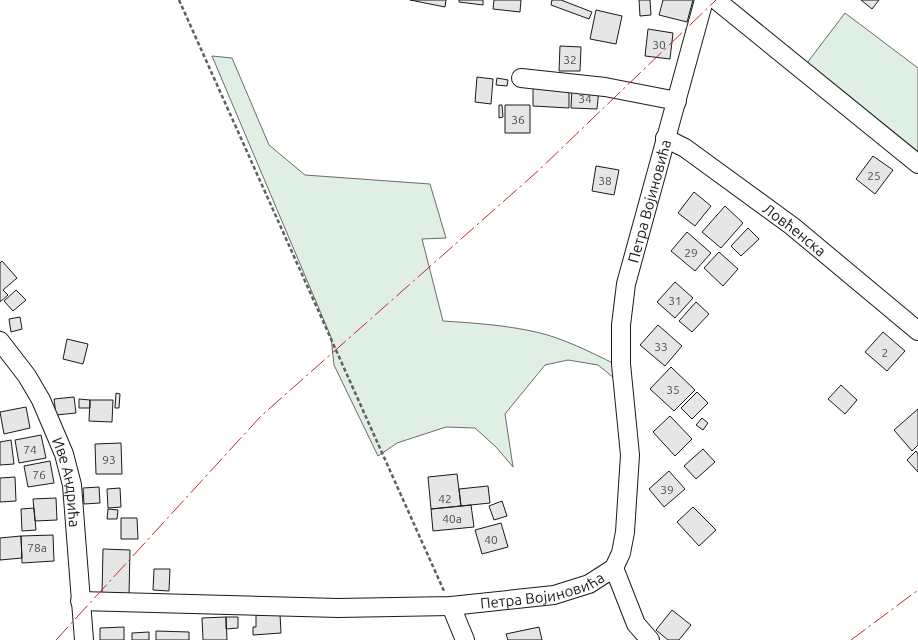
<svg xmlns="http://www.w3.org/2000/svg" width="918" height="640" viewBox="0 0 918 640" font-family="Ubuntu,sans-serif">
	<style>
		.green { fill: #e0efe3; stroke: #6a6a6a }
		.building { fill: #e6e6e6; stroke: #1a1a1a }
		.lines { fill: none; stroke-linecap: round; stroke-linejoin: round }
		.minor-casing { stroke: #1a1a1a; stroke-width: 20 }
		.path { stroke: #5f5f5f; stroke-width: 2.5; stroke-dasharray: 4 2.5; stroke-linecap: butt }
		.minor { stroke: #fff; stroke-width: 18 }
		.power { stroke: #c62828; stroke-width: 1; stroke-dasharray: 18 4 2.5 4; stroke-linecap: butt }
		.labels { text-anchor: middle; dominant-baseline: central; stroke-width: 4; stroke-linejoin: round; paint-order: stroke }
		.number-label { font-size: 12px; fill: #4d4d4d }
		.street-label { font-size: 15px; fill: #1a1a1a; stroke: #fff }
	</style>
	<rect width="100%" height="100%" fill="#fff"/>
	<path class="green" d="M845,13L918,68V155L807,63Z
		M212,56L232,58L269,145L305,175L430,184L446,238L422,239L443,321C474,323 505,325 536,332C563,338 590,352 615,364L614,378L598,365L568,360L545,365L505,414L513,467L496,447L475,428L446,427L397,443L378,456L334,365L331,337Z"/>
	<path class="building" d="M410,0H446L445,7Z
		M459,0H483V5L459,2Z
		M494,0H521L520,12L493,9Z
		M552,0H561L592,12L589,19L551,5Z
		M639,0H650L651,15L640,16Z
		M663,0H693L687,22L659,15Z
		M861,0H879L872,9Z
		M596,10L622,16L616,44L590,39Z
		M648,29L673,33L670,59L645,56Z
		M560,46L581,47L580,71H559Z
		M477,77L493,79L491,104L475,102Z
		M497,78L508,80L507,86L496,85Z
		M533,86L569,88V108L533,106Z
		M572,88L599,89L597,109L571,108Z
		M499,105H502L503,117L499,118Z
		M505,105H530V133H505Z
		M873,156L893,170L875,194L856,179Z
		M596,166L619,170L614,195L592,191Z
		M694,192L711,206L695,226L678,213Z
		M725,206L743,223L721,248L702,232Z
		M748,228L759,239L741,256L731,246Z
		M687,232L711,253L695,271L671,251Z
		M719,252L738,269L723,286L704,268Z
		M2,261L17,278L3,290L8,295L0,302V263Z
		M675,282L693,298L675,318L657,302Z
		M16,290L26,300L13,311L4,301Z
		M696,302L709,314L692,332L679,321Z
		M20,317L22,329L11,332L9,319Z
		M658,325L682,346L665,366L640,345Z
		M883,332L905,351L887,371L865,352Z
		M67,339L88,344L83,364L63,359Z
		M671,367L695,390L674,411L650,389Z
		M841,385L857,400L845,414L828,399Z
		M697,392L708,403L692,419L681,408Z
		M116,393L120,394L119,408H115Z
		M74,397L76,413L56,415L54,399Z
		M79,399L90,400V408H79Z
		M90,400H113L112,422L89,421Z
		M26,407L30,428L4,434L0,412Z
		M918,409V445L912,451L894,430Z
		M670,416L692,439L675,456L653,432Z
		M702,418L708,423L703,430L696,425Z
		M41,435L46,458L19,463L15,440Z
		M11,440L14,464L0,465V442Z
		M121,443L122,474H96L95,444Z
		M703,449L715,462L696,479L684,466Z
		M916,451L918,454V472L907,460Z
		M50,461L54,483L28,487L24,466Z
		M669,471L685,489L664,507L649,489Z
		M457,474L461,506L431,509L428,477Z
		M15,477L16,501L0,502V478Z
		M488,486L490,503L461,506L459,489Z
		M99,487L100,503L84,504L83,488Z
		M120,488L121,507L108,508L107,489Z
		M56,498L57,520L35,521L33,499Z
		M502,501L507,516L494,520L489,506Z
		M471,505L474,527L433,531L431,509Z
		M693,507L716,530L699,546L677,522Z
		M34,508L36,530L22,531L21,509Z
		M108,509L118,510L117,519H107Z
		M121,518H137L138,539H121Z
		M501,523L508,547L482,554L475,530Z
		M53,535L54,561L22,563L21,536Z
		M21,536L22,558L0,560V538Z
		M103,549L130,550L129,595L102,594Z
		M154,569H170L169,591L153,590Z
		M672,610L691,625L679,640H668L656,630Z
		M280,614L281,633L253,635V627H256V615Z
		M226,617H238V628L226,629Z
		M226,617L227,640H203L202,618Z
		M124,627V640H100V628Z
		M539,627L542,640H508L506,634Z
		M156,631L189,632V640H156Z
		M149,632V640H132V633Z"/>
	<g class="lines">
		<defs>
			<g id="minor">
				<path d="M716,0L918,164"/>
				<path d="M521,78L605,87L677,101"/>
				<path id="s1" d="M665,138L685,148L792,226L918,331"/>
				<path id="s2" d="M0,341L27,376L41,400L64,454L72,485L84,640"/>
				<path d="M614,568L636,624L650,640"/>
				<path id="s3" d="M80,601L338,608L451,606L554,595L589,584L614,568L621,553L625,532L630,455L621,364V325L626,284L704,0"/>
				<path d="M451,606L465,640"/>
			</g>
		</defs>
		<use href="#minor" class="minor-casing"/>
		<path class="path" d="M179,0L444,591"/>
		<use href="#minor" class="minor"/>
		<path class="power" d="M56,640L261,416L539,170L716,0
			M851,640L918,590"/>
	</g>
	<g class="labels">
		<g class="number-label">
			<text x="659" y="44">30</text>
			<text x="570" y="59">32</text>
			<text x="585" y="98">34</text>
			<text x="518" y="119">36</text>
			<text x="874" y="175">25</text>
			<text x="605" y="180">38</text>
			<text x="691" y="252">29</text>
			<text x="675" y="300">31</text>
			<text x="661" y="346">33</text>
			<text x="885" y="352">2</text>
			<text x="673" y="389">35</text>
			<text x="30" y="449">74</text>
			<text x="109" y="459">93</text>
			<text x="39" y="474">76</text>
			<text x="667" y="489">39</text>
			<text x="445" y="498">42</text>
			<text x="452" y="518">40a</text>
			<text x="491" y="539">40</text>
			<text x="37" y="547">78a</text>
		</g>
		<g class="street-label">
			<text stroke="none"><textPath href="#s3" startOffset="914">Петра Војиновића</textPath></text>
			<text stroke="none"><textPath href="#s1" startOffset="159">Ловћенска</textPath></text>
			<text stroke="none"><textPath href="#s2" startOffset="159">Иве Андрића</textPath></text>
			<text stroke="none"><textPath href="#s3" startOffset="464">Петра Војиновића</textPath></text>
		</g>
	</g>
</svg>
